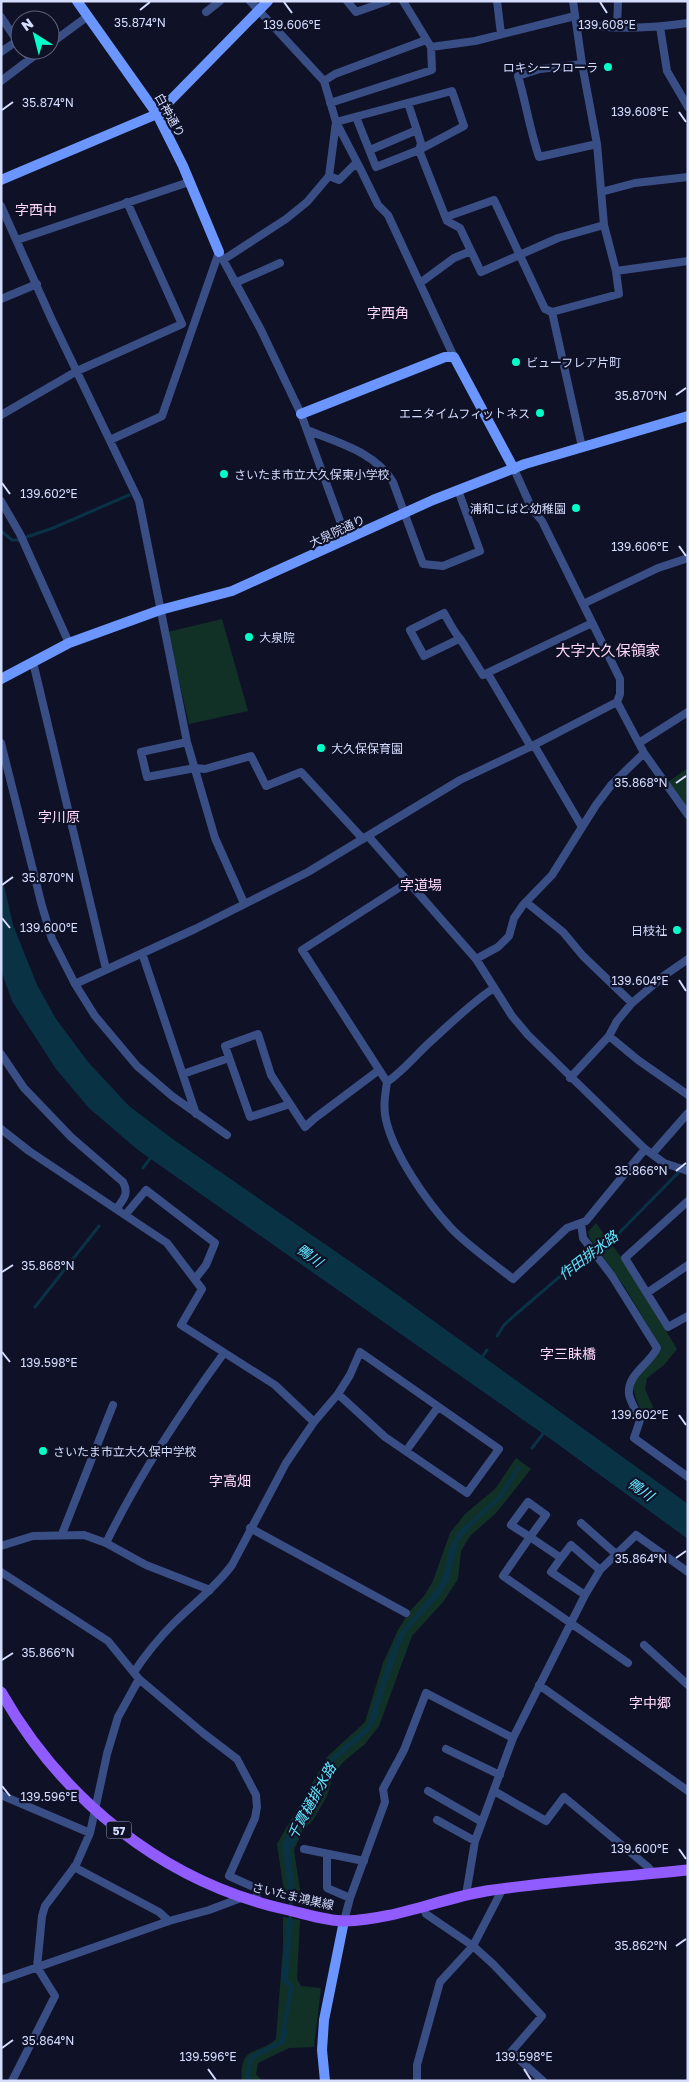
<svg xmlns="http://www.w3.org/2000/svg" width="689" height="2082" viewBox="0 0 689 2082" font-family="'Golos Text','Noto Sans JP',sans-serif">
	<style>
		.green { fill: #123126 }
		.water { fill: #0a3245 }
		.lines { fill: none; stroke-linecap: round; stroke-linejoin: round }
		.stream { stroke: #0a3245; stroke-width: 3 }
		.street { stroke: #3a4e86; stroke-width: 8 }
		.secondary { stroke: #6c96ff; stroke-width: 10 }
		.primary { stroke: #905cff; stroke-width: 11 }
		.ticks { fill: none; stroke: #d5ddff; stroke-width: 2 }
		.poi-dot { fill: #01ffca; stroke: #0f1227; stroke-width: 2 }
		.labels { text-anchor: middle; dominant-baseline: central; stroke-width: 4.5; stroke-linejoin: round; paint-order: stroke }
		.shield { fill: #0f1227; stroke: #9aa0be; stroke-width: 1 }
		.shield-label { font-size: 11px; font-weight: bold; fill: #d5ddff }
		.poi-label { font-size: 12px; fill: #d5ddff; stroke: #0f1227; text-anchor: start }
		.street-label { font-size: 12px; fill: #d5ddff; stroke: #0f1227 }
		.neighbourhood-label { font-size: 14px; fill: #ffd7fd; stroke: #0f1227 }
		.water-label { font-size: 14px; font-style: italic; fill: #63e7ff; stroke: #0f1227 }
		.quarter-label { font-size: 15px; fill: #ffd7fd; stroke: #0f1227 }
		.ticks-label { font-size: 12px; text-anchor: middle; fill: #d5ddff; stroke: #0f1227; stroke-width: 4.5; stroke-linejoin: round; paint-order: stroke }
	</style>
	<rect width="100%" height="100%" fill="#0f1227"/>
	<path class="green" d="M222,619L248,711L189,724L168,632Z
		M688,768V809L668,782Z
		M596,1223L621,1257L677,1349L664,1365L647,1378L645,1389L656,1414L645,1421C642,1412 636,1401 634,1391C630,1373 657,1364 660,1346L624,1286L590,1239L588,1232Z
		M516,1458L531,1469L496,1513L470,1536L461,1551L458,1579L443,1602L412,1636L379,1726L365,1744L343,1762L333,1775L327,1796L313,1820L303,1830L294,1850L302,1903L285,1899L277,1844L328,1756L365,1722L383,1663L398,1630L410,1611L424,1596L433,1581L450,1533L465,1514L495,1489Z
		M283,1917L300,1920L297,1979L301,1986L321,1988L314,2047L289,2048L258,2063L256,2074L262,2081H242C239,2044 258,2056 276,2039L283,1947Z"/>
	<path class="water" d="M1,872L13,925L37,985L56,1019L88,1062L129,1106L174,1140L374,1278L688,1504V1539L552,1440L138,1150L89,1108L56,1069L12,1001L1,970Z
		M518,1465L521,1467L502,1498L473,1524L458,1542L449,1580L440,1595L407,1631L392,1661L377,1716L370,1730L331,1764L321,1795L312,1813L302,1825L293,1847L290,1849L296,1901L289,1900L282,1844L328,1760L367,1726L388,1660L399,1634L438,1587L445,1570L449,1549L459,1531L498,1496Z
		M287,1919L293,1920L288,1979L294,1986L283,2044L253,2059L250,2075L254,2081H247L245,2077L249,2056L280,2040L289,1987L281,1981Z"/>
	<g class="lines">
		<path class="stream" d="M1,531L12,540H18L53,528L129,495
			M143,1168L152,1156
			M35,1307L99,1226
			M497,1336L504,1325L515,1315L586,1254L619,1233L678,1173
			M480,1360L487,1350
			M532,1448L546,1430
			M386,1680L396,1652
			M290,1923L291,1897
			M282,2043L284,2041L286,2031"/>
		<path class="street" d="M347,1L356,12L387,1
			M403,1L431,47L475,41L575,16
			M497,1L501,34
			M573,1L582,64L597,144L604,225L616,271L619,294L552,312L582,447
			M206,12L220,1
			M1,17L20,45
			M576,22C612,31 651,28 688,23
			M617,27L618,1
			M660,27L667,71L688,107
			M50,44L88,16
			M24,50L30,59
			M1,52L17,41
			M582,64L540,69L518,76C526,103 530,131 539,157L597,144
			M1,81L42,50
			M324,81L335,74L426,40
			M330,103L432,70L431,47
			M408,103L421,143L419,150L447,221L460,228L481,272L558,238L604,225
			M356,117L376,167L419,150L464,126L452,91L336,122L360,168
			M370,150L417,130
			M329,176L339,180L354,165L360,168L378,205L388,215L454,357
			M601,192L635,183L688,177
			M1,206L51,318L139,501L187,742L215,838L244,903
			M446,217L494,200L545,309L552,312
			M17,240L189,182
			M221,256L261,330L301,414L347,540
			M223,260L286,219L307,202L329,176L336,122L324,81L250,1
			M616,271L688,261
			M235,283L280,263
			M420,283L454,258L471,251
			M1,299L37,284
			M1,415L77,371L182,324L127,202
			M307,430C338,443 375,452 393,482L423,564L443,566L480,551L458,490
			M110,440L162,416L219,252
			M514,469L532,509L542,521L620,679V694L617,702L644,753L688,815
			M1,501L20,534L69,643
			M583,604L658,568L688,558
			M459,639L424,656L410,630L444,613C449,622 454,632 461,640L483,675L592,623
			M33,662L106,969
			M488,674L531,747
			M187,742L141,752L147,777L195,768L205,769L251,756L266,786L301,772L363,839
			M1,743L42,906L52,939L75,984L95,1016L137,1066L172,1096L227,1135
			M639,743L688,712
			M534,745L582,827
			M368,836L476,959L512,1016L528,1035L645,1149L664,1163L688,1171
			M408,882L302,950L387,1082C385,1095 383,1108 386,1120C394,1155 427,1202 451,1228C468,1246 493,1263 513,1279L567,1228L586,1221L645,1149
			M526,902L563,932L583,956L632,1003
			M142,953L196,1114
			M476,959L498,947L509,936L514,918L523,905L552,875L596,805L612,784L644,753
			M75,984L195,929L308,872L460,780L534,745L617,702
			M609,1036L638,1060L688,1095
			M1,1054L24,1088L71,1137L123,1182C129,1193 124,1199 117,1208
			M183,1074L229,1058
			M570,1078L609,1036L617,1021L632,1003L665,975L688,959
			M387,1082C403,1071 415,1056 429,1043C449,1025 472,1002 494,988
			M290,1104L250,1117L225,1046L258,1034L271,1075L305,1127L315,1118L379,1070
			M1,1129L29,1151L167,1243L202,1289L181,1325L275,1385L314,1422
			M652,1154L688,1113
			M688,1201L625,1258L668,1327L688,1316
			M126,1214L146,1190L215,1243L206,1265L195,1279
			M581,1223L583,1238L612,1276L657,1348C650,1364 627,1374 629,1394C630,1402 637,1412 640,1420L634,1438L688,1477
			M647,1293L688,1265
			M406,1451L438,1407
			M581,1523L616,1554
			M250,1528L406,1613
			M62,1534L113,1405
			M106,1543C139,1475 180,1413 224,1353
			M1,1546L33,1536L84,1535L106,1543L146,1565L210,1590
			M561,1558L551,1572L585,1595
			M600,1570L571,1545L561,1558L530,1537L546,1515L528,1502L511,1525L530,1537L503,1576L628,1663
			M1,1572L108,1641L139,1679L203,1733L237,1759L256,1795L257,1807L255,1818L229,1876L258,1889L255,1902
			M644,1645L688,1685
			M134,1672C146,1654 159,1638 174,1623C193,1604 215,1588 232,1565L286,1463L314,1422L338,1394L350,1375L360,1352L499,1449L467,1493L385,1437L338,1394
			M539,1685L688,1791
			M446,1749L500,1775
			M428,1791L482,1822
			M494,1791L546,1821L564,1797L648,1867L654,1874
			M1,1795L90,1833
			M437,1820L475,1841
			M304,1849L364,1861
			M327,1854V1888L350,1898
			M74,1867L159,1912L169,1921
			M502,1890L473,1946L493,1964L542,2016L511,2052L543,2081
			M466,1895L475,1841L513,1738L585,1595L600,1570L636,1535L688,1572
			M344,1921L350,1898L385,1802L383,1789L404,1750L426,1693L513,1738
			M1,1980L169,1921L209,1910L241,1898
			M12,2081L55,1996L37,1967L42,1916L45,1906L76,1865L90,1833L107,1754L118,1717L139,1679
			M417,2081V2065L440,1982L473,1946L426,1914L423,1906"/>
		<path class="secondary" d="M77,1L157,114L183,166L219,252
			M1,180L157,114L268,1
			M301,414L445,357H454L514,469
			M1,679L69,643L160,610L232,591L433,500L525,464L688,416
			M325,2081L322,2050L324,2020L344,1921"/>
		<path class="primary" d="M1,1692C62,1799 162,1881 284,1909C303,1913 325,1921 345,1921C393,1920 439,1899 486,1891C552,1881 621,1877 688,1870"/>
	</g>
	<path class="ticks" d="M284,2L292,13M600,2L607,13M140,10L150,2M2,110L13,102M679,112L686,122M676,395L686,388M2,483L10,494M679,546L686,556M676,783L686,776M2,885L13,877M2,918L10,928M679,980L686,991M676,1171L686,1163M2,1272L13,1265M2,1352L10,1362M679,1415L686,1425M676,1558L686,1551M2,1660L13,1653M2,1786L10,1796M679,1849L686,1859M676,1946L686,1939M2,2048L13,2040M208,2069L216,2080M524,2069L531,2080"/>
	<g class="poi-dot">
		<circle cx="608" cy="67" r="5"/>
		<circle cx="516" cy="362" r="5"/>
		<circle cx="540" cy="413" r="5"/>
		<circle cx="224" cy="474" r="5"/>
		<circle cx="576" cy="508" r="5"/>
		<circle cx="249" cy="637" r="5"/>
		<circle cx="321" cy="748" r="5"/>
		<circle cx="677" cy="930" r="5"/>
		<circle cx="43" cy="1451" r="5"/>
	</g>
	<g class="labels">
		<rect class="shield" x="106.5" y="1821.5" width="25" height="17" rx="4"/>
		<g class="shield-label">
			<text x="119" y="1830">57</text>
		</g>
		<g class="poi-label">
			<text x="598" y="67" text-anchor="end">ロキシーフローラ</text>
			<text x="526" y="362">ビューフレア片町</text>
			<text x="530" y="413" text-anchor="end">エニタイムフィットネス</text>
			<text x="234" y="474">さいたま市立大久保東小学校</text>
			<text x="566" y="508" text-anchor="end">浦和こばと幼稚園</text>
			<text x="259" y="637">大泉院</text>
			<text x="331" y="748">大久保保育園</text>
			<text x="667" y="930" text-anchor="end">日枝社</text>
			<text x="53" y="1451">さいたま市立大久保中学校</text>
		</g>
		<g class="street-label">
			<text transform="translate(170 115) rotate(61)">白神通り</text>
			<text transform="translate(337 531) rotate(-25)">大泉院通り</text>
			<text transform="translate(293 1896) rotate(13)">さいたま鴻巣線</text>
		</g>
		<g class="neighbourhood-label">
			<text x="36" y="209">字西中</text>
			<text x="388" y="312">字西角</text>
			<text x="59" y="816">字川原</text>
			<text x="421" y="884">字道場</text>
			<text x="568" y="1353">字三眛橋</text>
			<text x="230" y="1480">字高畑</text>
			<text x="650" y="1702">字中郷</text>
		</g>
		<g class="water-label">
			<text transform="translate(310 1255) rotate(36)">鴨川</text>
			<text transform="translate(588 1255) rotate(-37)">作田排水路</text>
			<text transform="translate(641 1489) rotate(35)">鴨川</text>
			<text transform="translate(311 1801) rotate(-61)">千貫樋排水路</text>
		</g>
		<g class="quarter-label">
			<text x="608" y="650">大字大久保領家</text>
		</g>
	</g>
	<g class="ticks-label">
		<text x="140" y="27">35.874°N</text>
		<text x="292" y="29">139.606°E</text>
		<text x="607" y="29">139.608°E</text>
		<text x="48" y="107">35.874°N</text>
		<text x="640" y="116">139.608°E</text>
		<text x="641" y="400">35.870°N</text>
		<text x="49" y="498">139.602°E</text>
		<text x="640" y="551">139.606°E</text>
		<text x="641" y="787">35.868°N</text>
		<text x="48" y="882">35.870°N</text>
		<text x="49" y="932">139.600°E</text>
		<text x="640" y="985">139.604°E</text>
		<text x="641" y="1175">35.866°N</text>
		<text x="48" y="1270">35.868°N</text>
		<text x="49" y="1367">139.598°E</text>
		<text x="640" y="1419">139.602°E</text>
		<text x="641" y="1563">35.864°N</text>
		<text x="48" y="1657">35.866°N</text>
		<text x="49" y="1801">139.596°E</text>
		<text x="640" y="1853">139.600°E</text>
		<text x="641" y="1950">35.862°N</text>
		<text x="48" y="2045">35.864°N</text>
		<text x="208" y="2061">139.596°E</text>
		<text x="524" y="2061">139.598°E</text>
	</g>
	<rect width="689" height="2082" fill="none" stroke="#d5ddff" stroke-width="5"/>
	<g transform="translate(35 35) rotate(324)"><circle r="24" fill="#0f1227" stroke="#5e637d"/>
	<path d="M0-4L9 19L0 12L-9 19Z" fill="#01ffca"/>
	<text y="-8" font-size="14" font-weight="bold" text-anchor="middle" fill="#d5ddff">N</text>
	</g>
</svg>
